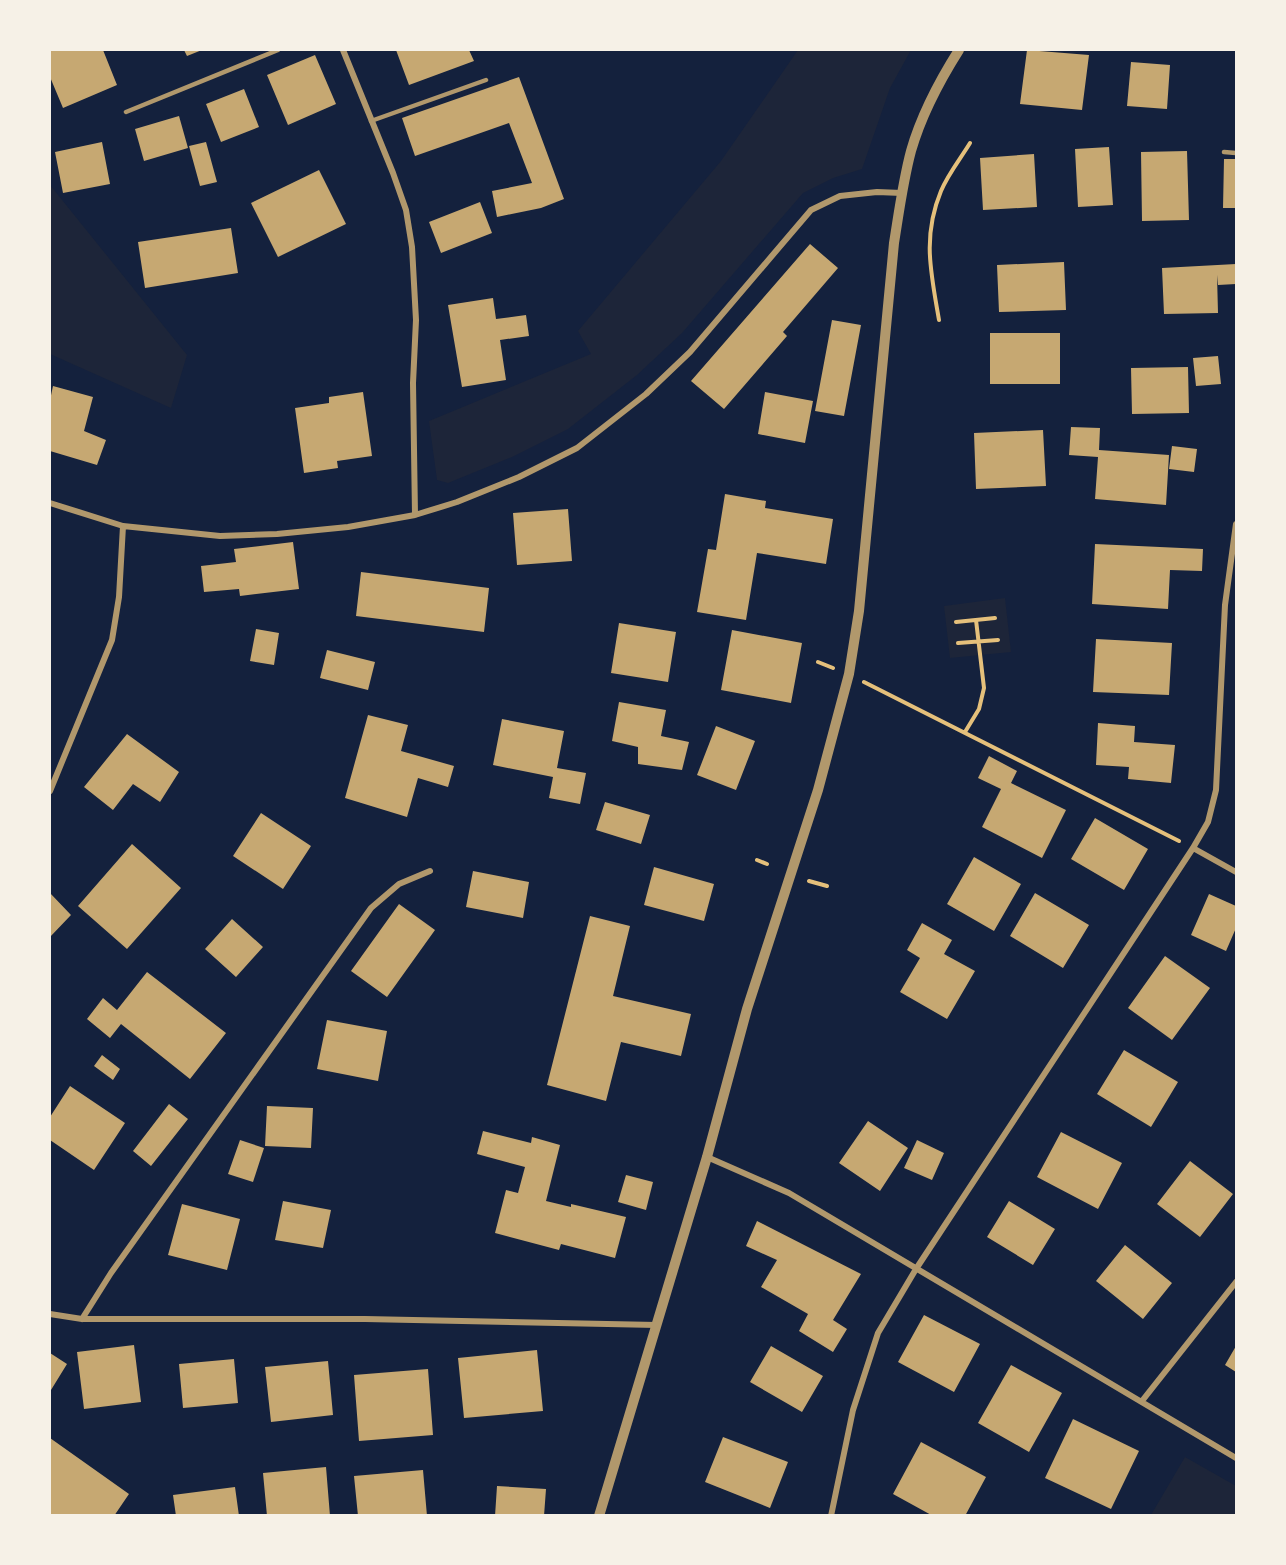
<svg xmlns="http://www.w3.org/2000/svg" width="1286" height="1565" viewBox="0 0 1286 1565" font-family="'DM Sans',sans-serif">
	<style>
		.green { fill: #1d2539 }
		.building { fill: #c6a872 }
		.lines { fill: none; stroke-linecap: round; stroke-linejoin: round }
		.path { stroke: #e5c07b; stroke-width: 4 }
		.service { stroke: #b1986c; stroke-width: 4.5 }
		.minor { stroke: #b1986c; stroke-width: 6 }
		.tertiary { stroke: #b1986c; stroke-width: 10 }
	</style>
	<rect width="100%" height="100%" fill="#14213d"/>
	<path class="green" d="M798,50H911L890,88L862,169L833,178L803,193L682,333L637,375L568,429L512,457L448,483L437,480L429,421L591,354L578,331L721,161Z
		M50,185L187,355L171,408L50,354Z
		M1005,598L1011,652L950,658L944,606Z
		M1185,1457L1236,1486V1515H1151Z"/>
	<path class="building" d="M50,50H103L117,85L63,108L50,77Z
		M184,50H202L187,56Z
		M396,50H469L474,61L409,85Z
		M1027,50L1089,55L1082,110L1020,104Z
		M315,55L336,104L288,125L267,75Z
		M1131,62L1170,65L1167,109L1127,106Z
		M519,77L564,199L541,208L497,217L492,191L532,183L509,123L415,156L402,118Z
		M244,89L259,127L221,142L206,104Z
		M179,116L188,148L144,161L135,129Z
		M102,142L110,184L63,193L55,152Z
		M206,142L217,182L200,186L189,146Z
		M1109,147L1113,205L1078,207L1075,149Z
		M1187,151L1189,220L1142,221L1141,152Z
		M1034,154L1037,207L983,210L980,158Z
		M1224,159H1236V208H1223Z
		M319,170L346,224L278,257L251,203Z
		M480,202L492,233L441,253L429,222Z
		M231,228L238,273L145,288L138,242Z
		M810,244L838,268L783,332L787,336L724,409L691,381Z
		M1064,262L1066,310L999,312L997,265Z
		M1236,264V284L1218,285L1217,275L1218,313L1164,314L1162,268Z
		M493,298L496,319L526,315L529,336L500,340L506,380L462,387L448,305Z
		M832,320L861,325L844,416L815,411Z
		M990,333H1060V384H990Z
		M1218,356L1221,384L1196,386L1193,358Z
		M1188,367L1189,413L1132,414L1131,368Z
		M53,386L93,397L84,431L106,440L97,465L50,451V400Z
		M363,392L372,456L337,461L338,468L304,473L295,408L329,403V397Z
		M765,392L813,401L805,443L758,434Z
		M1071,427L1100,428L1099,450L1169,455L1166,505L1095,499L1098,457L1069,455Z
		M1043,430L1046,486L976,489L974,433Z
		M1172,446L1197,449L1194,472L1169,469Z
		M725,494L766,501L765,508L833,519L826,564L757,553L746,620L697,612L708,549L716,550Z
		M568,509L572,561L517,565L513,513Z
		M293,542L299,589L240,596L239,589L204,592L201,566L236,562L234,549Z
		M1095,544L1203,549L1202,571L1170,570L1168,609L1092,604Z
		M361,572L489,588L484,632L356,616Z
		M619,623L676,632L668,682L611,673Z
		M256,629L279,633L274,665L250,661Z
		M732,630L802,643L791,703L721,690Z
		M1096,639L1172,643L1169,695L1093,692Z
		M327,650L375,662L368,690L320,678Z
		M619,702L666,710L661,736L689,742L682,770L638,764V747L612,741Z
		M368,715L408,725L401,751L454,766L448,787L418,778L407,817L345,798Z
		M502,719L564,731L557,768L586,773L580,804L549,798L553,777L493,765Z
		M1098,723L1135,726L1134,742L1175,745L1171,783L1128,779L1129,767L1096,765Z
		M716,726L755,741L736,790L697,775Z
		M127,734L179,772L160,802L133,784L113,810L84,787Z
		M989,756L1017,771L1011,783L1066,810L1042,858L982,827L1001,789L978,778Z
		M605,802L650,815L641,844L596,830Z
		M261,813L311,846L283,889L233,856Z
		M1095,818L1148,849L1124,890L1071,859Z
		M132,844L181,888L127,949L78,906Z
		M974,857L1021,884L994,931L947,904Z
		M654,867L714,884L704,921L644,905Z
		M473,871L529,882L523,918L466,907Z
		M50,893L71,915L50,937Z
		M1035,893L1089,925L1063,968L1010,936Z
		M1209,894L1236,906V928L1226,951L1191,935Z
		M399,904L435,930L387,997L351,971Z
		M590,916L630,926L613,996L691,1014L681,1056L621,1042L606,1101L547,1085Z
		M232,919L263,947L236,977L205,949Z
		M922,923L952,940L944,954L975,971L947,1019L900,992L920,958L907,950Z
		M1165,956L1210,988L1172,1040L1128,1008Z
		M147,972L226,1033L190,1079L121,1024L110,1038L87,1019L103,998L117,1010Z
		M327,1020L387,1031L378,1081L317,1069Z
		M1124,1050L1178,1082L1151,1127L1097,1094Z
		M102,1055L120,1069L113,1080L94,1066Z
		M70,1086L125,1123L94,1170L50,1140V1117Z
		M169,1104L188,1119L151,1166L133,1151Z
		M267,1106L313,1108L311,1148L265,1146Z
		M868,1121L908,1148L880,1191L839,1163Z
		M483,1131L531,1143L532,1137L560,1145L546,1201L571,1207V1204L626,1217L615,1258L561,1244L559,1250L495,1233L506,1190L518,1193L525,1167L477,1154Z
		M1061,1132L1122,1163L1098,1209L1037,1177Z
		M240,1140L264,1148L253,1182L228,1174Z
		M917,1140L944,1153L932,1180L904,1168Z
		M1190,1161L1233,1194L1200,1237L1157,1204Z
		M626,1175L653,1182L646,1210L618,1202Z
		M283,1201L331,1210L323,1248L275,1240Z
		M1009,1201L1055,1229L1033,1265L987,1237Z
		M182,1204L240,1219L227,1270L168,1255Z
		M757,1221L861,1274L833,1320L847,1329L833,1352L799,1331L808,1314L761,1287L777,1260L746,1246Z
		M1125,1245L1172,1283L1143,1319L1096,1281Z
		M924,1315L980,1344L954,1392L898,1362Z
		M134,1345L141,1402L84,1409L77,1352Z
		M771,1346L823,1376L802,1412L750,1382Z
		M1236,1346V1372L1225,1365Z
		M537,1350L543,1411L464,1418L458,1358Z
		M50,1353L67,1364L51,1390L50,1389Z
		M234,1359L238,1403L183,1408L179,1364Z
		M328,1361L333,1415L271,1422L265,1367Z
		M1011,1365L1062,1393L1029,1452L978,1423Z
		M428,1369L433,1435L359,1441L354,1375Z
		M1073,1419L1139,1451L1111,1509L1045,1478Z
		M723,1437L788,1462L770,1508L705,1482Z
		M50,1438L129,1494L114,1516L50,1514Z
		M921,1442L986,1477L965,1516H933L893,1494Z
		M326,1467L330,1516H267L263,1473Z
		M423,1470L427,1516H358L354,1476Z
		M497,1486L546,1489L544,1516H495Z
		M235,1487L239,1516H176L173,1495Z"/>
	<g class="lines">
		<path class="path" d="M939,320C931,273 922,237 941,191C948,174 961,158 970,143
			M956,622L995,618
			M958,643L998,640
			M818,662L833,668
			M864,682L1179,841
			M965,732L979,709L984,688L976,620
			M757,860L767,864
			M809,881L827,886"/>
		<path class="service" d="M126,112L278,50
			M371,121L486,80
			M1224,152L1236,153"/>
		<path class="minor" d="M343,50L393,173L406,210L412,247L416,320L413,383L415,515
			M50,503L123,526L220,536L277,534L348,527L415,515L457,502L519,477L577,448L646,394L690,352L811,210L840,196L877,192L902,193
			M50,791L112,640L119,597L123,526
			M1193,848L1236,872
			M707,1157L789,1193L1236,1458
			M50,1314L82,1319H365L657,1325
			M82,1319L111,1273L371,908L399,884L430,871
			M1142,1401L1236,1282
			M831,1516L853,1410L878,1333L916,1269L1193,848L1208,822L1216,790L1225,605L1236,524"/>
		<path class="tertiary" d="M599,1516L707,1157L747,1009L818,790L849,674L859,611L894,243C899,212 903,181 911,151C921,116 940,80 959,50"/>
	</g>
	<rect width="1286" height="1565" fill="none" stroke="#f6f1e7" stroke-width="102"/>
</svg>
